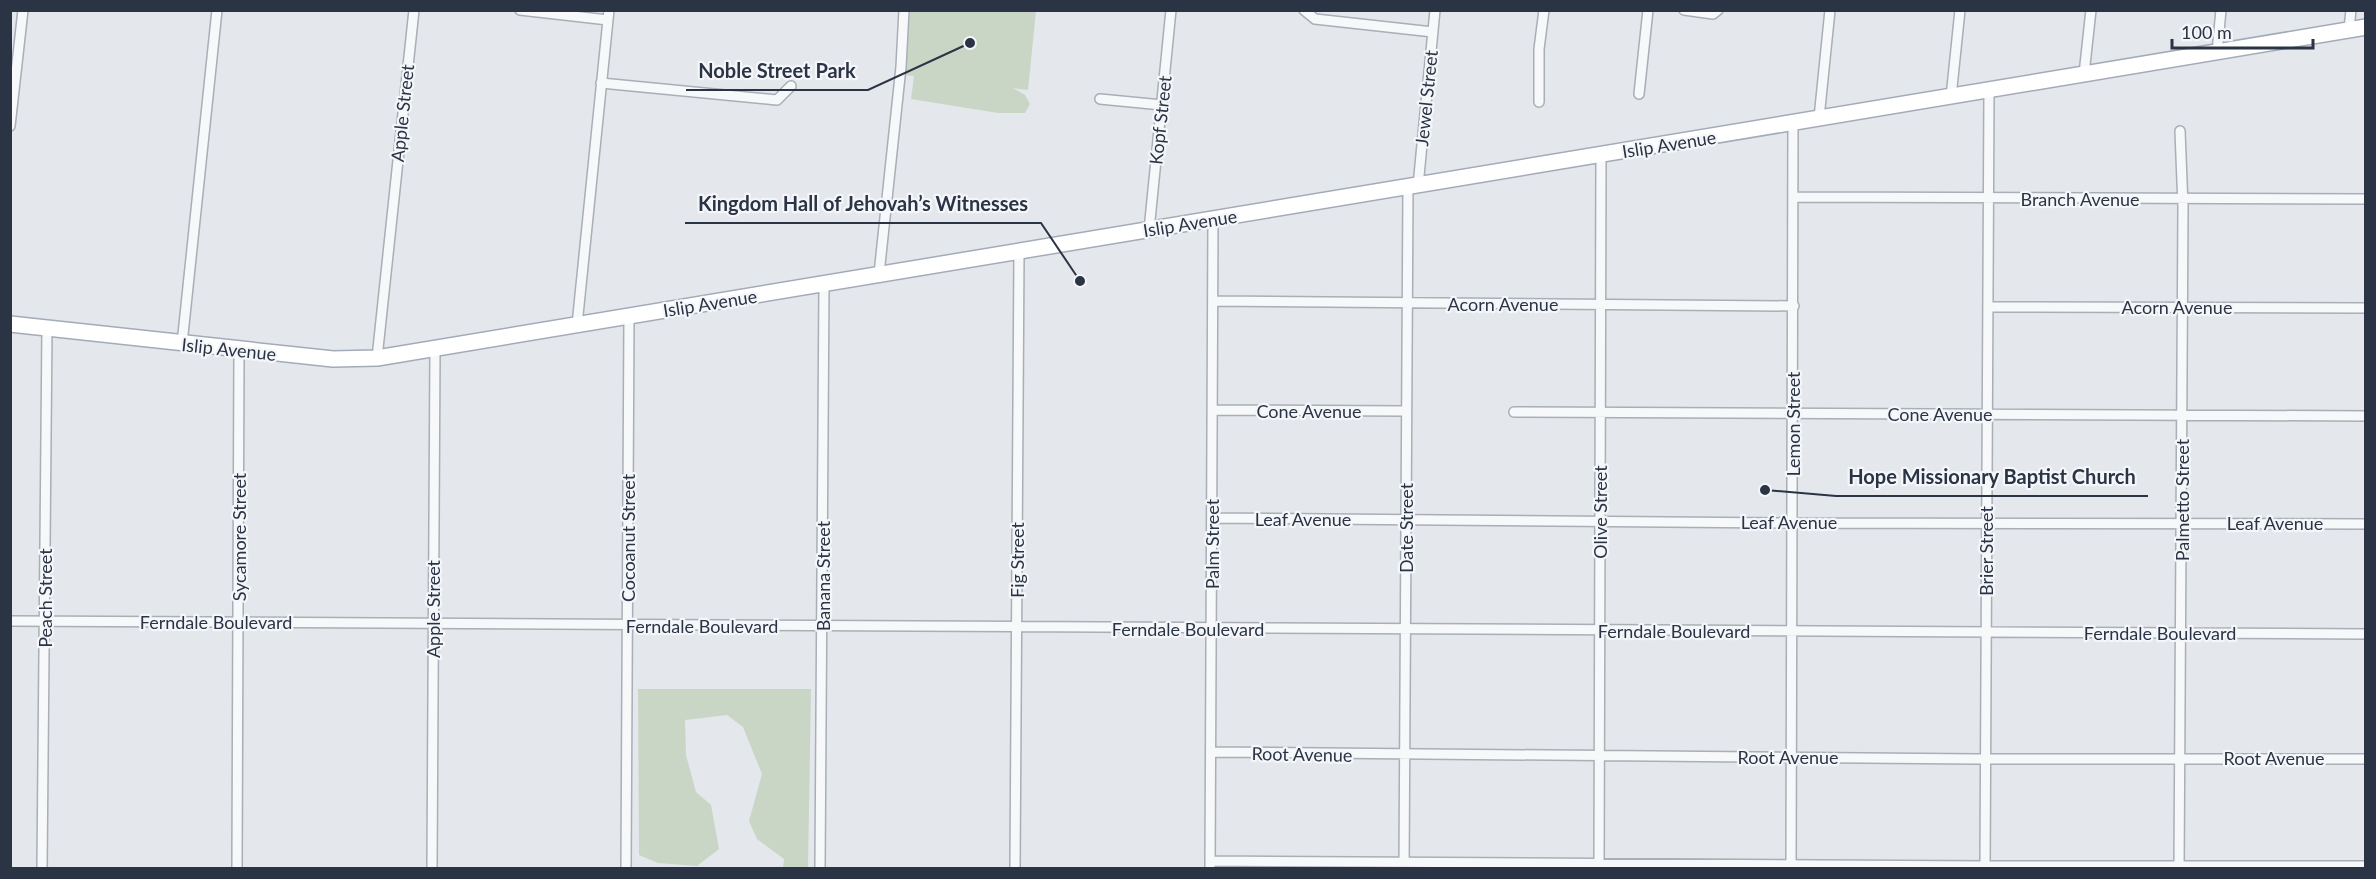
<svg xmlns="http://www.w3.org/2000/svg" width="2376" height="879" viewBox="0 0 2376 879" font-family="Lato,sans-serif">
	<style>
		.green { fill: #c9d6c5 }
		.lines { fill: none; stroke-linecap: round; stroke-linejoin: round }
		.minor-casing { stroke: #a9aeb7; stroke-width: 12 }
		.primary-casing { stroke: #a3abb8; stroke-width: 18 }
		.minor { stroke: #f7f8fa; stroke-width: 9 }
		.primary { stroke: #fff; stroke-width: 15 }
		.labels { text-anchor: middle; dominant-baseline: central; stroke-width: 4.5; stroke-linejoin: round; paint-order: stroke }
		.street-label { font-size: 18px; fill: #2b3445; stroke: #f4f6f9 }
		.leader { fill: none; stroke: #2b3445; stroke-width: 2 }
		.callout-dot { fill: #2b3445; stroke: #f4f6f9; stroke-width: 2 }
		.callout-label { font-size: 20px; text-anchor: middle; font-weight: bold; fill: #2b3445; stroke: #f4f6f9; stroke-width: 4.5; stroke-linejoin: round; paint-order: stroke }
	</style>
	<rect width="100%" height="100%" fill="#e4e7ec"/>
	<path class="green" d="M910,11H1036L1028,90L1013,88L1025,95L1030,104L1025,113H998L911,99L914,76L905,75Z
		M638,689H811L808,868H783L784,859L757,839L749,821L762,774L743,727L727,715L685,720L686,755L696,792L711,805L719,849L697,866L658,863L639,855Z"/>
	<g class="lines">
		<defs>
			<path id="minor" d="M520,10L608,20
				M1304,10L1315,19L1433,32
				M1684,10L1713,14L1718,10
				M2349,29L2351,10
				M2217,52L2221,10
				M2084,74L2091,10
				M601,83L777,100L791,86
				M1639,94L1648,10
				M1951,97L1960,10
				M1100,99L1162,105
				M1539,102V49L1544,10
				M1819,118L1830,10
				M10,126L23,10
				M1418,186L1435,10
				M1794,197L2366,199
				M1149,230L1171,10
				M879,274L901,67L904,10
				M1213,301L1794,306
				M1988,307L2366,308
				M577,325L609,10
				M182,344L217,10
				M377,358L414,10
				M1212,410L1406,411
				M1514,412L2366,416
				M1212,518L1793,523L2366,524
				M10,621L2366,634
				M1211,752L1977,759H2366
				M1211,861L1985,866H2366
				M42,868L47,328
				M237,868L239,350
				M432,868L435,349
				M626,868L629,316
				M820,868L824,284
				M1015,868L1019,252
				M1210,868L1213,219
				M1404,868L1408,187
				M1599,868L1601,155
				M1791,868L1793,123
				M1985,868L1989,90
				M2179,868L2183,207L2180,131"/>
			<path id="primary" d="M10,324L333,359L377,358L2366,27"/>
		</defs>
		<use href="#minor" class="minor-casing"/>
		<use href="#primary" class="primary-casing"/>
		<use href="#minor" class="minor"/>
		<use href="#primary" class="primary"/>
	</g>
	<g class="labels">
		<g class="street-label">
			<text transform="translate(1426 98) rotate(-84)">Jewel Street</text>
			<text transform="translate(402 113) rotate(-84)">Apple Street</text>
			<text transform="translate(1160 120) rotate(-84)">Kopf Street</text>
			<text transform="translate(1669 144) rotate(-9)">Islip Avenue</text>
			<text x="2080" y="199">Branch Avenue</text>
			<text transform="translate(1190 223) rotate(-9)">Islip Avenue</text>
			<text transform="translate(710 303) rotate(-9)">Islip Avenue</text>
			<text x="1503" y="304">Acorn Avenue</text>
			<text x="2177" y="307">Acorn Avenue</text>
			<text transform="translate(229 349) rotate(6)">Islip Avenue</text>
			<text x="1309" y="411">Cone Avenue</text>
			<text x="1940" y="414">Cone Avenue</text>
			<text transform="translate(1793 424) rotate(-90)">Lemon Street</text>
			<text transform="translate(2182 500) rotate(-90)">Palmetto Street</text>
			<text transform="translate(1600 512) rotate(-90)">Olive Street</text>
			<text x="1303" y="519">Leaf Avenue</text>
			<text x="1789" y="522">Leaf Avenue</text>
			<text x="2275" y="523">Leaf Avenue</text>
			<text transform="translate(1406 528) rotate(-90)">Date Street</text>
			<text transform="translate(239 537) rotate(-90)">Sycamore Street</text>
			<text transform="translate(628 538) rotate(-90)">Cocoanut Street</text>
			<text transform="translate(1212 544) rotate(-90)">Palm Street</text>
			<text transform="translate(1986 551) rotate(-90)">Brier Street</text>
			<text transform="translate(1017 560) rotate(-90)">Fig Street</text>
			<text transform="translate(823 576) rotate(-90)">Banana Street</text>
			<text transform="translate(45 598) rotate(-90)">Peach Street</text>
			<text transform="translate(433 609) rotate(-90)">Apple Street</text>
			<text x="216" y="622">Ferndale Boulevard</text>
			<text x="702" y="626">Ferndale Boulevard</text>
			<text x="1188" y="629">Ferndale Boulevard</text>
			<text x="1674" y="631">Ferndale Boulevard</text>
			<text x="2160" y="633">Ferndale Boulevard</text>
			<text transform="translate(1302 754) rotate(1)">Root Avenue</text>
			<text x="1788" y="757">Root Avenue</text>
			<text x="2274" y="758">Root Avenue</text>
		</g>
	</g>
	<path class="leader" d="M970 43L868 90H686M1080 281L1041 223H685M1765 490L1836 496H2148"/>
	<g class="callout-dot">
		<circle cx="970" cy="43" r="6"/>
		<circle cx="1080" cy="281" r="6"/>
		<circle cx="1765" cy="490" r="6"/>
	</g>
	<g class="callout-label">
		<text x="777" y="78">Noble Street Park</text>
		<text x="863" y="211">Kingdom Hall of Jehovah’s Witnesses</text>
		<text x="1992" y="484">Hope Missionary Baptist Church</text>
	</g>
	<rect width="2376" height="879" fill="none" stroke="#2b3445" stroke-width="24"/>
	<path d="M2172 39v9h141v-9" fill="none" stroke="#2b3445" stroke-width="3"/>
	<text x="2181" y="39" font-size="18" fill="#2b3445" stroke="#f4f6f9" stroke-width="4.5" paint-order="stroke">100 m</text>
</svg>
